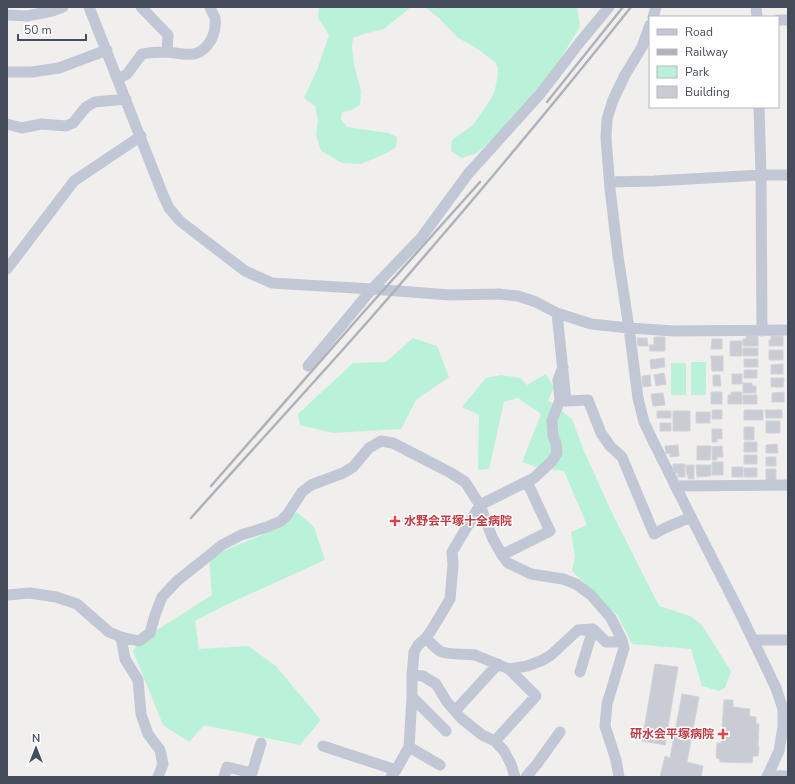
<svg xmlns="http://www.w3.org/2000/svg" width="795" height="784" viewBox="0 0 795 784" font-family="'Nunito Sans','Noto Sans JP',sans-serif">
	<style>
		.green { fill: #b9f2d9 }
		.building { fill: #caccd4; stroke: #d2d3da }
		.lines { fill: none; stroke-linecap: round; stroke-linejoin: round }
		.minor { stroke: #c1c7d4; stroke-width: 11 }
		.rail { stroke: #b0b2b9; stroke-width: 2.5 }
		.health-dot { fill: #e0444e; stroke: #fff; stroke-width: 1.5 }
		.labels { text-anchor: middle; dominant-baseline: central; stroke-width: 3; stroke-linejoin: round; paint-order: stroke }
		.health-label { font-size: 12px; font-weight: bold; fill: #be3a42; stroke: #fff; text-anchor: start }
	</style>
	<rect width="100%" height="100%" fill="#f1eeee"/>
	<path class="green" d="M319,7H411L384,29L364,34L353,38L352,46L354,65L361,91L360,105L352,110L342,112L341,119L347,127L388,133L397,137L396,147L389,152L361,164L342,163L321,151L316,135L318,120L315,106L304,98L317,70L329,35L318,18Z
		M425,7H577L580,27L549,77L501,131L477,153L462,158L451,151L452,140L473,125L490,100L495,90L497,79L498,69L496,63L479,50L457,37L439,18Z
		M413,338L437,346L449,377L416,400L401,429L333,433L300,425L298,414L353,363L386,362Z
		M691,362H706V395H691Z
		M671,363H686V395H671Z
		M546,374L554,388L548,400L572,419L584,451L613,515L659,606L690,616L701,624L731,671L725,688L719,691L702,686L691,649L632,644L618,616L572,571L575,557L571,532L587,525L564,471L539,468L522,462L541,414L518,398L504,402L489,469L478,470L479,415L462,407L486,378L501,375L520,378L527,385Z
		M297,512L314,527L325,560L226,605L195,621L199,649L248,646L276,666L321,720L300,745L204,725L189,742L163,725L133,651L141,640L212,595L209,557L273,530Z"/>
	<path class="building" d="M746,336H758V346H743V339H746Z
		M771,336H783V346H769V340H771Z
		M654,337H665V351H650L649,345H654Z
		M637,338H647L648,346H638Z
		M712,339H722V349H711Z
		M730,341H742V356H730Z
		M743,348H758V356H743Z
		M769,350H783V360H769Z
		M711,356H723V371H712Z
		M664,358L665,367L651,369L650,360Z
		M744,359H758V367H744Z
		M783,364V374H771V365Z
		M744,370H757V378H744Z
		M664,373L666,384L656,386L654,375Z
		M732,374H742V384H732Z
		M650,375L651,386L643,387L642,376Z
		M713,375H720L721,386H713Z
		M771,378H784L783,387H771Z
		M743,383H752V386H756V393H743Z
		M711,392H722V404H711Z
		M731,392H742V404H728V395H731Z
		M784,392V402H772V393Z
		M663,393L665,405L653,406L651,394Z
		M743,395H757V404H743Z
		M712,410H722V419H712Z
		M744,410H763V420H744Z
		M765,410H782V418H766Z
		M657,411H671V418H657Z
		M673,411H690V431H673Z
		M696,412H710V423H696Z
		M766,421H780V433H766Z
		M660,423H671V431H660Z
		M744,427H754V440H744Z
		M712,429H722V439H717V442H712Z
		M744,442H757V452H744Z
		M777,444L778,453H766V445Z
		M678,445L679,456L670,457V453L666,454L665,446Z
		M697,446H711L710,460H697Z
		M722,446L723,457H717V460H712V447Z
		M744,455H757V464H744Z
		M766,457H776V466H766Z
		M712,462H723V475H712Z
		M673,464H685V477H678V473H675L673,470Z
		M686,465H694V479H688V475H687Z
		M696,465H711V476L697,477Z
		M732,467H743V477H732Z
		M744,468H757V477H744Z
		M766,469H776V481H766Z
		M655,664L678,667L665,745L642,741Z
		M682,694L699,697L687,762L703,766L701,777H660L665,756L670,758Z
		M724,700H733V707L750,709L749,716L756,717V724H759L758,746L759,747L758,756H753L752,763L720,762V759L716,758L717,743H721Z"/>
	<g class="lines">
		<path class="minor" d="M89,7L163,195L169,208L180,221L245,271L272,283L372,289L450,295L499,294L518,296L536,302L557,313L591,324L629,328L675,331L788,330
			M141,7L168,35L167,52
			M756,7L757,17
			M7,15L27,16L52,11L63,7
			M653,17L656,7
			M778,20H788
			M650,25L642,47L625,75L613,100L607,119L606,138L610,189L618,256L629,328L638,398L644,422L653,441L691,517L741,615L776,688L783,709V727L779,751L767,777
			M7,72H32L59,68L107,50
			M118,79L127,74L142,54C151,52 158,52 167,52C187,54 199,60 211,40C214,34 216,25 215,18C214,15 211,11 210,7
			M759,107L761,175L762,331
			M7,124L22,128L41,124L66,126L73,123L86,107L95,102L126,99
			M610,182L654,181L761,175H788
			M7,269L74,181L141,136
			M557,313L566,401L588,400L601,433L610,446L622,457L654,534L665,528L691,517
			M308,366L372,289L421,238L468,174L541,93L580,42L609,7
			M675,486L788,485
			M502,555L550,531L527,482
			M7,595L30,593L56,597L77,604L109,632L121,637L139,641L150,633L155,615L162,597L177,581L222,545L241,535L267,527L281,521L287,515L302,492L311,485L343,473L353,467L369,448L381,441L393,443L451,473L465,482L480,505L492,537L502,555L508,563L531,574L563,579L576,584L591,595L611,618L622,640L624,648L607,704L605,726L616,760L619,777
			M121,637L125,659L138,680L141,714L148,734L160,750L163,764L158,777
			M426,638C430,642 435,648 440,651C449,656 465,653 475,655L509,669L536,696L495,741
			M753,640H788
			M509,669L527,666L543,660L551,655L578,630L593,629L606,642H616L622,640
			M580,672L593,629
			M412,675L423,676L436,684L447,702L461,718L482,735L495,741L504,751L511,764L515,777
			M412,697L446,731
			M455,711L498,664
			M323,746L396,770
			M409,747L440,765
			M767,776H788
			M224,777L227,767L252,773L261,743
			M391,777L396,770L409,747L412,697V675L414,652L418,645L426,638L434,626L450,599L453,565L452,552L480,505L534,478L552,461L557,453L556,443L553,436L552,420L560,400L558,380L563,367
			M526,777L537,764L560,732"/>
		<path class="rail" d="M547,102L623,7
			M211,486L361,315L480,182
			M191,518C250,452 311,386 370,319C459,217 547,113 631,7"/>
	</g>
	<g class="health-dot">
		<path d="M393 515h4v4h4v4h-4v4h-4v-4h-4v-4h4z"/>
		<path d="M721 728h4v4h4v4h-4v4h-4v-4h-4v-4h4z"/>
	</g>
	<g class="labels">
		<g class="health-label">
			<text x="404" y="521">水野会平塚十全病院</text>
			<text x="714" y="734" text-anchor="end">研水会平塚病院</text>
		</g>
	</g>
	<rect width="795" height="784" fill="none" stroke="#454d5d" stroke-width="16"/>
	<rect x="649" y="16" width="130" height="92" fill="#ffffff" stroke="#b5b8be"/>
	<rect x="657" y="29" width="20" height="6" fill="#c1c7d4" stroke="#b5b8be"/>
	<text x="685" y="36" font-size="12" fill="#454d5d">Road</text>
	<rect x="657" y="49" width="20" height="6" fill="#b0b2b9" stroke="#b5b8be"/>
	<text x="685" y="56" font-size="12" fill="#454d5d">Railway</text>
	<rect x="657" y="66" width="20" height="12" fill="#b9f2d9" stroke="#b5b8be"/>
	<text x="685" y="76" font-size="12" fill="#454d5d">Park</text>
	<rect x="657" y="86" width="20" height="12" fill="#caccd4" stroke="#b5b8be"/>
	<text x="685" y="96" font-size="12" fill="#454d5d">Building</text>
	<g transform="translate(36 748)" stroke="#ffffff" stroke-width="3" paint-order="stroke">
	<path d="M0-3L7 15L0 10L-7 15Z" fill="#454d5d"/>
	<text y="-6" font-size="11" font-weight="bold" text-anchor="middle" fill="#454d5d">N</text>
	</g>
	<path d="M18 34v6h68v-6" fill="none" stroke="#454d5d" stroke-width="2"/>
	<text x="24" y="34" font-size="12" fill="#454d5d" stroke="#ffffff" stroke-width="3" paint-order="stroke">50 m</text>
</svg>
